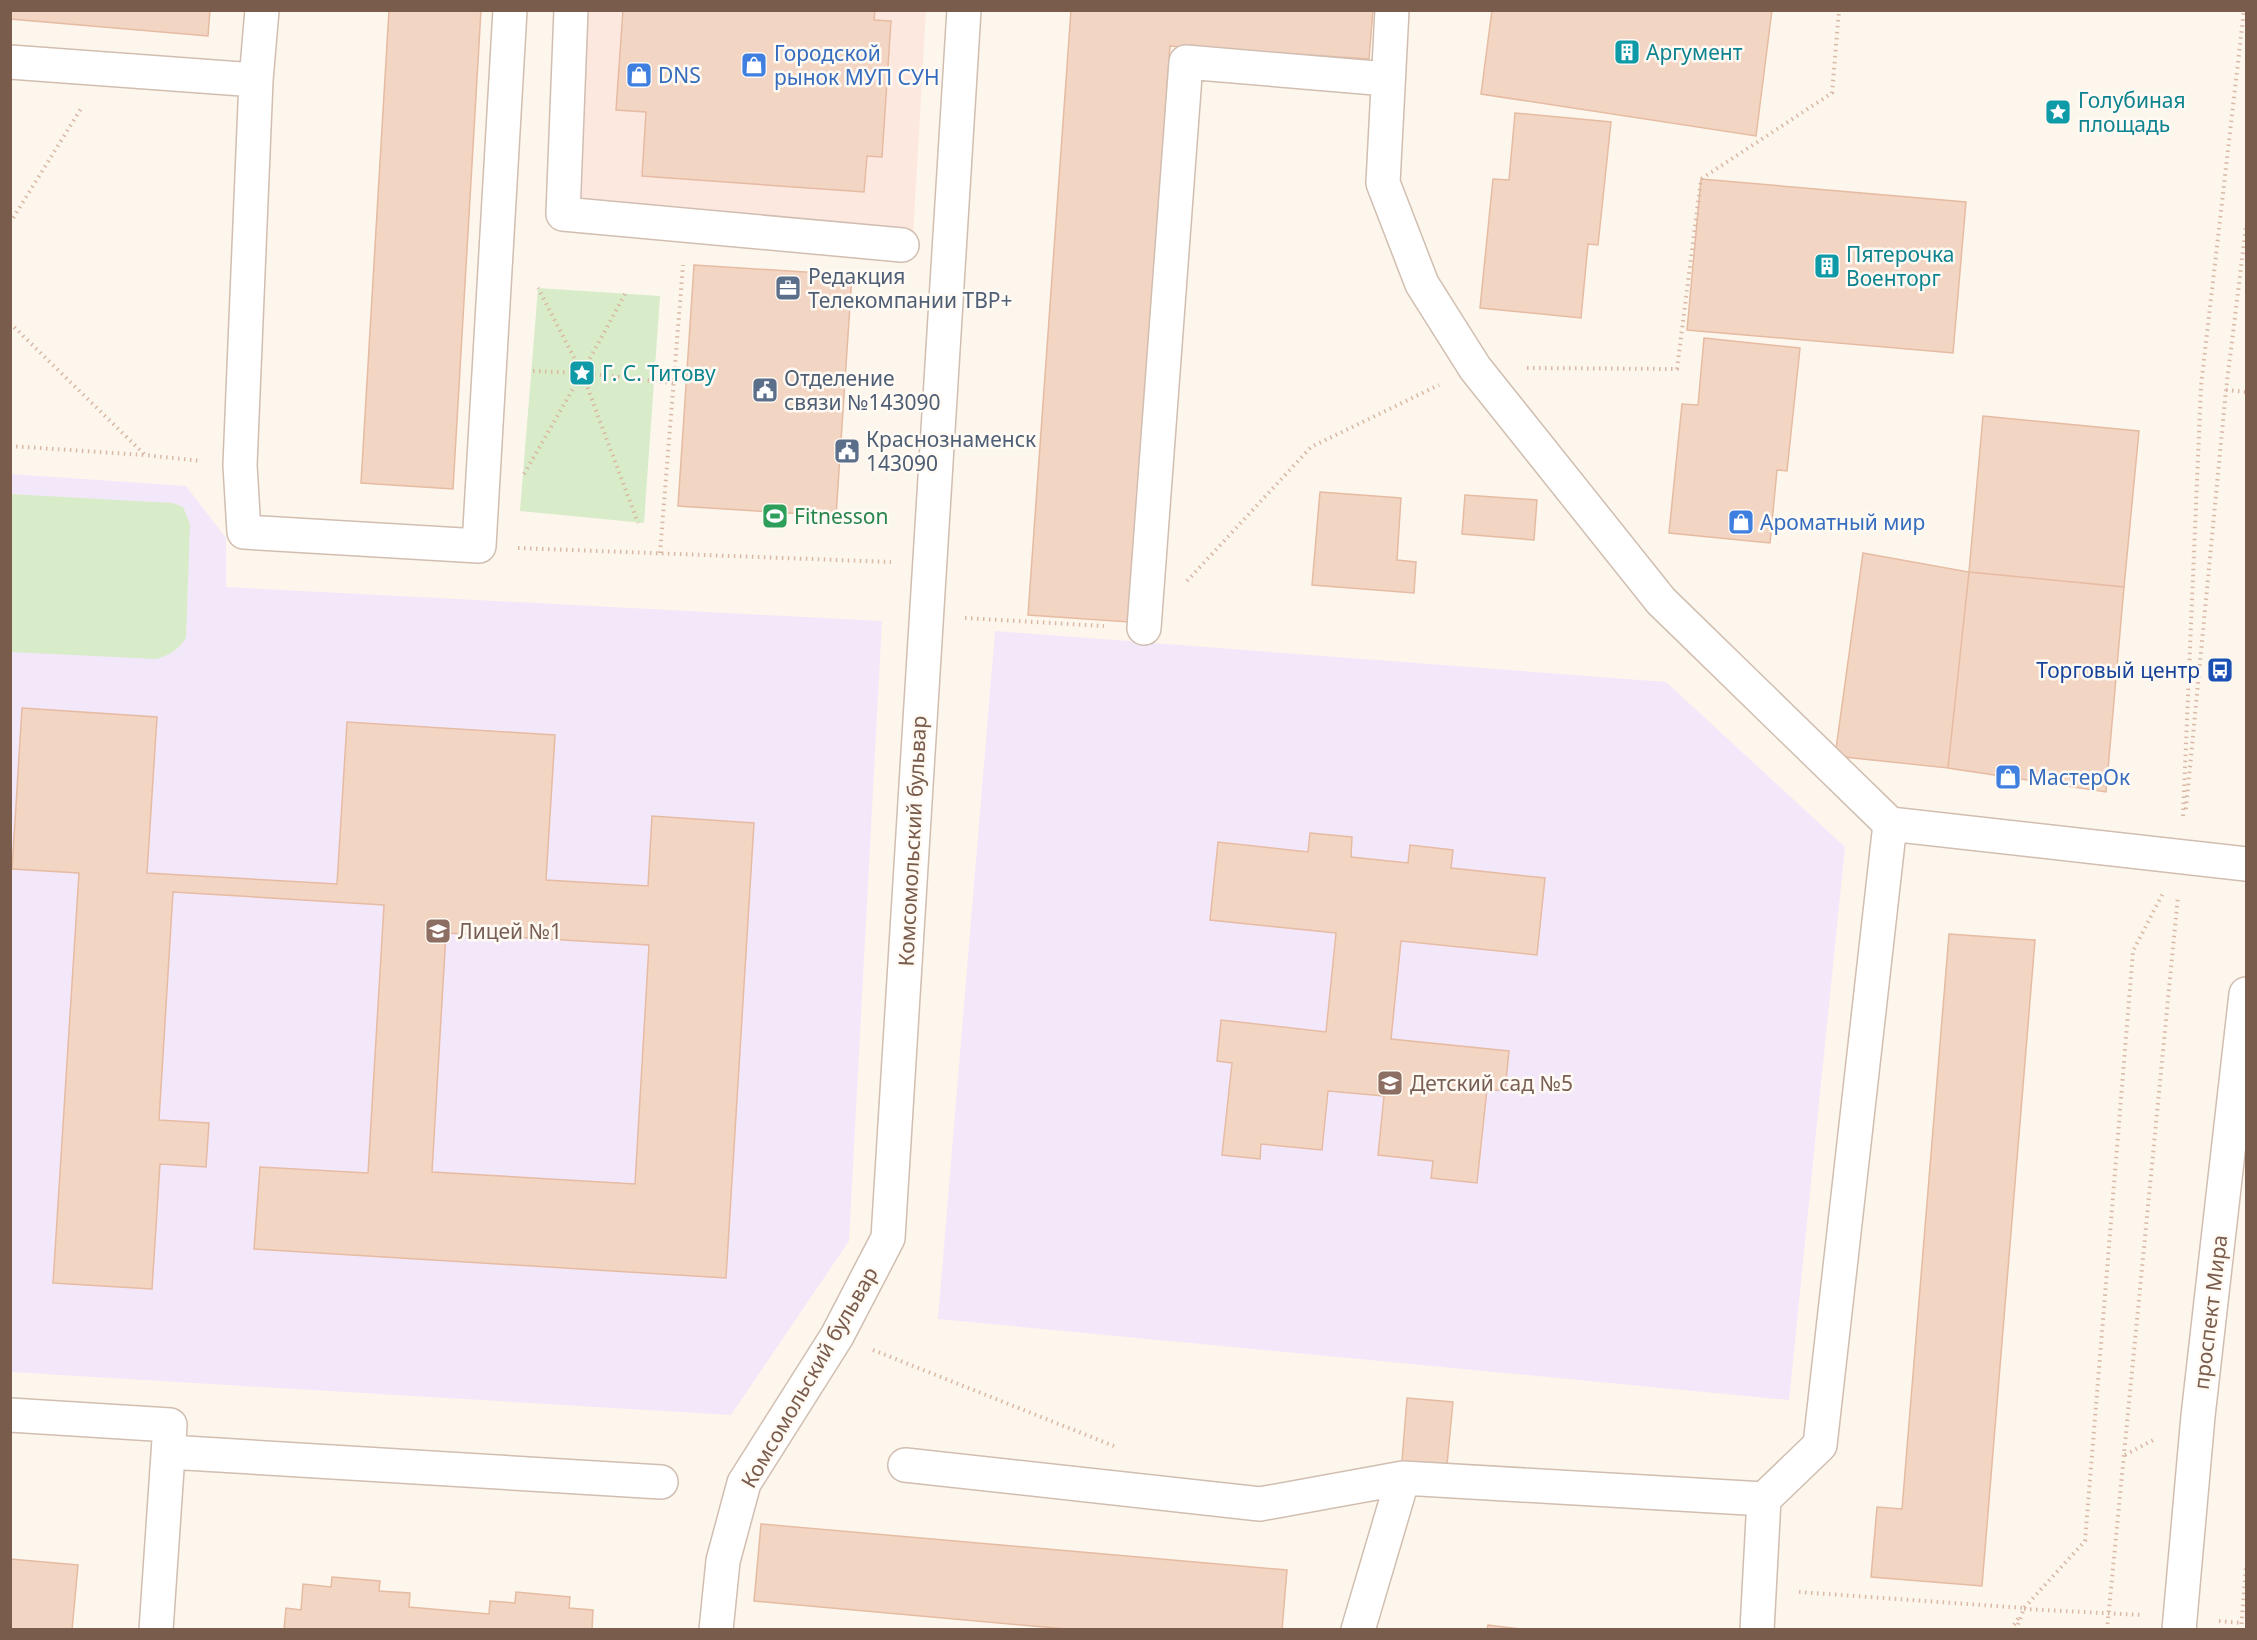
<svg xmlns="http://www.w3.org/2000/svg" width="2257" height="1640" viewBox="0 0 2257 1640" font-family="'Noto Sans',sans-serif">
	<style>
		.commercial { fill: #fde8e0 }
		.education { fill: #f3e8fa }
		.green { fill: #d8ecc9 }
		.building { fill: #f3d5c3; stroke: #e6bba3; stroke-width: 1.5; fill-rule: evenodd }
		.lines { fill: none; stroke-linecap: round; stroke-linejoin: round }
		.minor-casing { stroke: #d1beb0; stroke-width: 36 }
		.path { stroke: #d9b8a5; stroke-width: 4; stroke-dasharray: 1.5 4.5; stroke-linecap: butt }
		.minor { stroke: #fff; stroke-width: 33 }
		.labels { text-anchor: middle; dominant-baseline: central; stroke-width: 5; stroke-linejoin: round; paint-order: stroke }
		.culture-label { font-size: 21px; fill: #0d838f; stroke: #fffaf3; text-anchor: start }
		.shop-label { font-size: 21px; fill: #366cbe; stroke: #fffaf3; text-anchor: start }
		.service-label { font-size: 21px; fill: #4e5e75; stroke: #fffaf3; text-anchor: start }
		.leisure-label { font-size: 21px; fill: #27864d; stroke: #fffaf3; text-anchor: start }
		.transit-label { font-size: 21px; fill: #164399; stroke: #fffaf3; text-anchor: end }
		.street-label { font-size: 21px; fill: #7a5c4d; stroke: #fffaf3 }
		.education-label { font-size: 21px; fill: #785e54; stroke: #fffaf3; text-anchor: start }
	</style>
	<rect width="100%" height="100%" fill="#fdf6ec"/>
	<path class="commercial" d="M589,11H926L913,237L577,218Z"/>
	<path class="education" d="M10,474L186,486L226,538V587L882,621L849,1241L731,1415L11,1372Z
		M995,631L1666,682L1845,847L1789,1400L938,1319Z"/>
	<path class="green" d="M538,288L660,296L644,523L520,511Z
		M10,494L173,503L183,507L190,524L186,638C177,651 170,655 156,659L11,652Z"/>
	<path class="building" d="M10,10H210L208,36L10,19Z
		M389,10H481L453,489L361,483Z
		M623,10H875L874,20L891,21L882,157L867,156L864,192L642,176L646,112L616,110Z
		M1071,10H1373L1369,59L1170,46L1129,622L1028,615Z
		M1492,10H1772L1756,136L1481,94Z
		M1515,113L1611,122L1598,245L1588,244L1581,318L1480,308L1493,179L1509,180Z
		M1701,179L1966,202L1953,353L1687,330Z
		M694,265L852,275L836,516L678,506Z
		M1704,338L1800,348L1787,471L1777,470L1770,543L1669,533L1682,404L1698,405Z
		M1983,416L2139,431L2124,587L1969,572Z
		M1320,492L1401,498L1397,560L1416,562L1414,593L1312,585Z
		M1465,495L1537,500L1534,540L1462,534Z
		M1863,553L1969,572L1948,768L1835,756Z
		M1969,572L2124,587L2106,792L1948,768Z
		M22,708L157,717L147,873L337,884L347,722L555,735L546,880L648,886L652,816L754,823L726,1278L254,1249L260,1167L368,1173L384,905L173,892L159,1120L209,1123L206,1167L160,1164L152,1289L53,1283L79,873L12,869ZM446,933L649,945L635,1184L432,1172Z
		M1310,833L1352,837L1351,857L1408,863L1410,845L1453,850L1451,868L1545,878L1537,955L1401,941L1391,1039L1509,1051L1505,1091L1487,1089L1477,1183L1431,1178L1433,1161L1378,1155L1384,1096L1328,1091L1322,1150L1261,1144L1260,1159L1222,1155L1232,1063L1217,1061L1221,1020L1326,1032L1336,933L1210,920L1218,842L1308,852Z
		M1949,934L2035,940L1982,1586L1871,1577L1877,1507L1902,1509Z
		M1407,1398L1453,1402L1447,1465L1402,1461Z
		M761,1524L1287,1570L1282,1630H1077L754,1601Z
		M10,1559L78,1565L72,1630H10Z
		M332,1577L380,1581L379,1591L410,1593L409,1607L489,1614L490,1601L515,1603L516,1592L570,1597L569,1608L593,1610L592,1630H284L286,1608L301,1610L303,1584L331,1587Z
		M1488,1625L1527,1630H1487Z"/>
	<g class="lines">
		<defs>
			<path id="minor" d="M262,10L256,80L240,465L244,532L479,546L510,10
				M571,10L563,214L902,245
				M1392,10L1383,183L1422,284L1475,368L1661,601L1890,824L2246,864
				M10,62L256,80
				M1144,628L1186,62L1387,79
				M10,1415L170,1425L156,1630
				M169,1452L661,1482
				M905,1465L1260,1504L1403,1478
				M716,1630L723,1561L744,1483L837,1336L888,1238L964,10
				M1358,1630L1403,1478L1764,1499L1820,1445L1890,824
				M1757,1630L1764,1499
				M2179,1630L2198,1416L2246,994"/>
		</defs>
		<use href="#minor" class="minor-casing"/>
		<path class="path" d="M10,223L82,107
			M625,294L582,373L673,383
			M10,323L145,455L201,461
			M1527,368L1677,369L1701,179L1832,93L1839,10
			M533,371L582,373L538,288
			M2226,390L2246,392
			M10,446L144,455
			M524,474L582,373L638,523
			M518,548L891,562
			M660,553L683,265
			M1187,581L1311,447L1439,385
			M965,618L1104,626
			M2186,809L2226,390L2246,227
			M2183,816L2201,386L2244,10
			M873,1350L1114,1446
			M2125,1455L2155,1439
			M1799,1592L2024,1608
			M2024,1609L2142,1615
			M2219,1621L2242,1623
			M2011,1630L2019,1617
			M2016,1630L2024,1608L2085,1541L2133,951L2163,893
			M2107,1630L2178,896
			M2241,1630L2246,1568"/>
		<use href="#minor" class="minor"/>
	</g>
	<defs>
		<symbol id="building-square" viewBox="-11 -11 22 22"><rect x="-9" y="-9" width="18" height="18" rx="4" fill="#0f9aa8" stroke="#fffaf3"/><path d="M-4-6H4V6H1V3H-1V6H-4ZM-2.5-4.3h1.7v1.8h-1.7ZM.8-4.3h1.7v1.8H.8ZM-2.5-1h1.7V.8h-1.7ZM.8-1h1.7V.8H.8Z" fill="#fff"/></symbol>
		<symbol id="shop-square" viewBox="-11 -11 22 22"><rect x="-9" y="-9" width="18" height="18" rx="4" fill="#3f7fe0" stroke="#fffaf3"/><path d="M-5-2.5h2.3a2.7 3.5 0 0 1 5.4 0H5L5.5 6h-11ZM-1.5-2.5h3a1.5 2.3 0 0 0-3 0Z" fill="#fff"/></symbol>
		<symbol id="sight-square" viewBox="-11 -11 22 22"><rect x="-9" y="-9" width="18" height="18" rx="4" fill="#0f9aa8" stroke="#fffaf3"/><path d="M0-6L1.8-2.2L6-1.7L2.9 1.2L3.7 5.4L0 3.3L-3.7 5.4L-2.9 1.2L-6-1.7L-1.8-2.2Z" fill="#fff"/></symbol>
		<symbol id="office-square" viewBox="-11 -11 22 22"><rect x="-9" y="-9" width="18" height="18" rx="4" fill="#5c6f8a" stroke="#fffaf3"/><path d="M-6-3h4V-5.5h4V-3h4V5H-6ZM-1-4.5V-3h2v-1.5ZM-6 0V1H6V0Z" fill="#fff"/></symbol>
		<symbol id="civic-square" viewBox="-11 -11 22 22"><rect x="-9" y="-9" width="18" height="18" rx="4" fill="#5c6f8a" stroke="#fffaf3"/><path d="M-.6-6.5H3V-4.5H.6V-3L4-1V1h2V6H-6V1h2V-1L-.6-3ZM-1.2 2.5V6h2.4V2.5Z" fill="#fff"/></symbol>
		<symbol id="stadium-square" viewBox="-11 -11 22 22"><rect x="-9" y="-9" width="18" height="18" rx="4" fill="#2e9e5b" stroke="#fffaf3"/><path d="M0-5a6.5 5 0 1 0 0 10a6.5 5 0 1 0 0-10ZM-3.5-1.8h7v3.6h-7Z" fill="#fff"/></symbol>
		<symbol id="bus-square" viewBox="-11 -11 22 22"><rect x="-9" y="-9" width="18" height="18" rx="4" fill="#1a4fb4" stroke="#fffaf3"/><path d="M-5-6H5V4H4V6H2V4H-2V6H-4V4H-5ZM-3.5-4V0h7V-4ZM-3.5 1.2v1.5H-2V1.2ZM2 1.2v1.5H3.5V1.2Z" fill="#fff"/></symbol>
		<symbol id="school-square" viewBox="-11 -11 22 22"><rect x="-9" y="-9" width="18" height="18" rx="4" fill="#8d6e63" stroke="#fffaf3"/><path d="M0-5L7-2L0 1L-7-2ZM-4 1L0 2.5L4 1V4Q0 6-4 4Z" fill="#fff"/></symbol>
	</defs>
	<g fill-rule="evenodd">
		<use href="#building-square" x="1612" y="37" width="30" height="30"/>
		<use href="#shop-square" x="739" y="50" width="30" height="30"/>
		<use href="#shop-square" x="624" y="60" width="30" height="30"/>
		<use href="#sight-square" x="2043" y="97" width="30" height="30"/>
		<use href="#building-square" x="1812" y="251" width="30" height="30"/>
		<use href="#office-square" x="773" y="273" width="30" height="30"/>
		<use href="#sight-square" x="567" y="358" width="30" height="30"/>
		<use href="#civic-square" x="750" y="375" width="30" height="30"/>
		<use href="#civic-square" x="832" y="436" width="30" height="30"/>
		<use href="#stadium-square" x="760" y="501" width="30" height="30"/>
		<use href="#shop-square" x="1726" y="507" width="30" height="30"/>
		<use href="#bus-square" x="2205" y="655" width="30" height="30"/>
		<use href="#shop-square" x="1993" y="762" width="30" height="30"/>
		<use href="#school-square" x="423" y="916" width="30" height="30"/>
		<use href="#school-square" x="1375" y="1068" width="30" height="30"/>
	</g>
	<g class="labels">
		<g class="culture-label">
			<text x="1646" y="52">Аргумент</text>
			<text x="2078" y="100">Голубиная<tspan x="2078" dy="24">площадь</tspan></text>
			<text x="1846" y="254">Пятерочка<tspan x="1846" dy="24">Военторг</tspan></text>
			<text x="602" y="373">Г. С. Титову</text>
		</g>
		<g class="shop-label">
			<text x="774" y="53">Городской<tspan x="774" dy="24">рынок МУП СУН</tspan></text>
			<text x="658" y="75">DNS</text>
			<text x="1760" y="522">Ароматный мир</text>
			<text x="2028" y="777">МастерОк</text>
		</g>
		<g class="service-label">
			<text x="808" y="276">Редакция<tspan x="808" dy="24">Телекомпании ТВР+</tspan></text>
			<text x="784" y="378">Отделение<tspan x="784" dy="24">связи №143090</tspan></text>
			<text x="866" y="439">Краснознаменск<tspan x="866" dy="24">143090</tspan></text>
		</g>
		<g class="leisure-label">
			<text x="794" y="516">Fitnesson</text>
		</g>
		<g class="transit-label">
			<text x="2200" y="670">Торговый центр</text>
		</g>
		<g class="street-label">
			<text transform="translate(912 841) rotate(-87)">Комсомольский бульвар</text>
			<text transform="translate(2210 1312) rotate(-83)">проспект Мира</text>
			<text transform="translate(809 1377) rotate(-60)">Комсомольский бульвар</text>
		</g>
		<g class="education-label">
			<text x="458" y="931">Лицей №1</text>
			<text x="1410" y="1083">Детский сад №5</text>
		</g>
	</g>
	<rect width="2257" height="1640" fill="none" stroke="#7a5c4d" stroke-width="24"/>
</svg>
